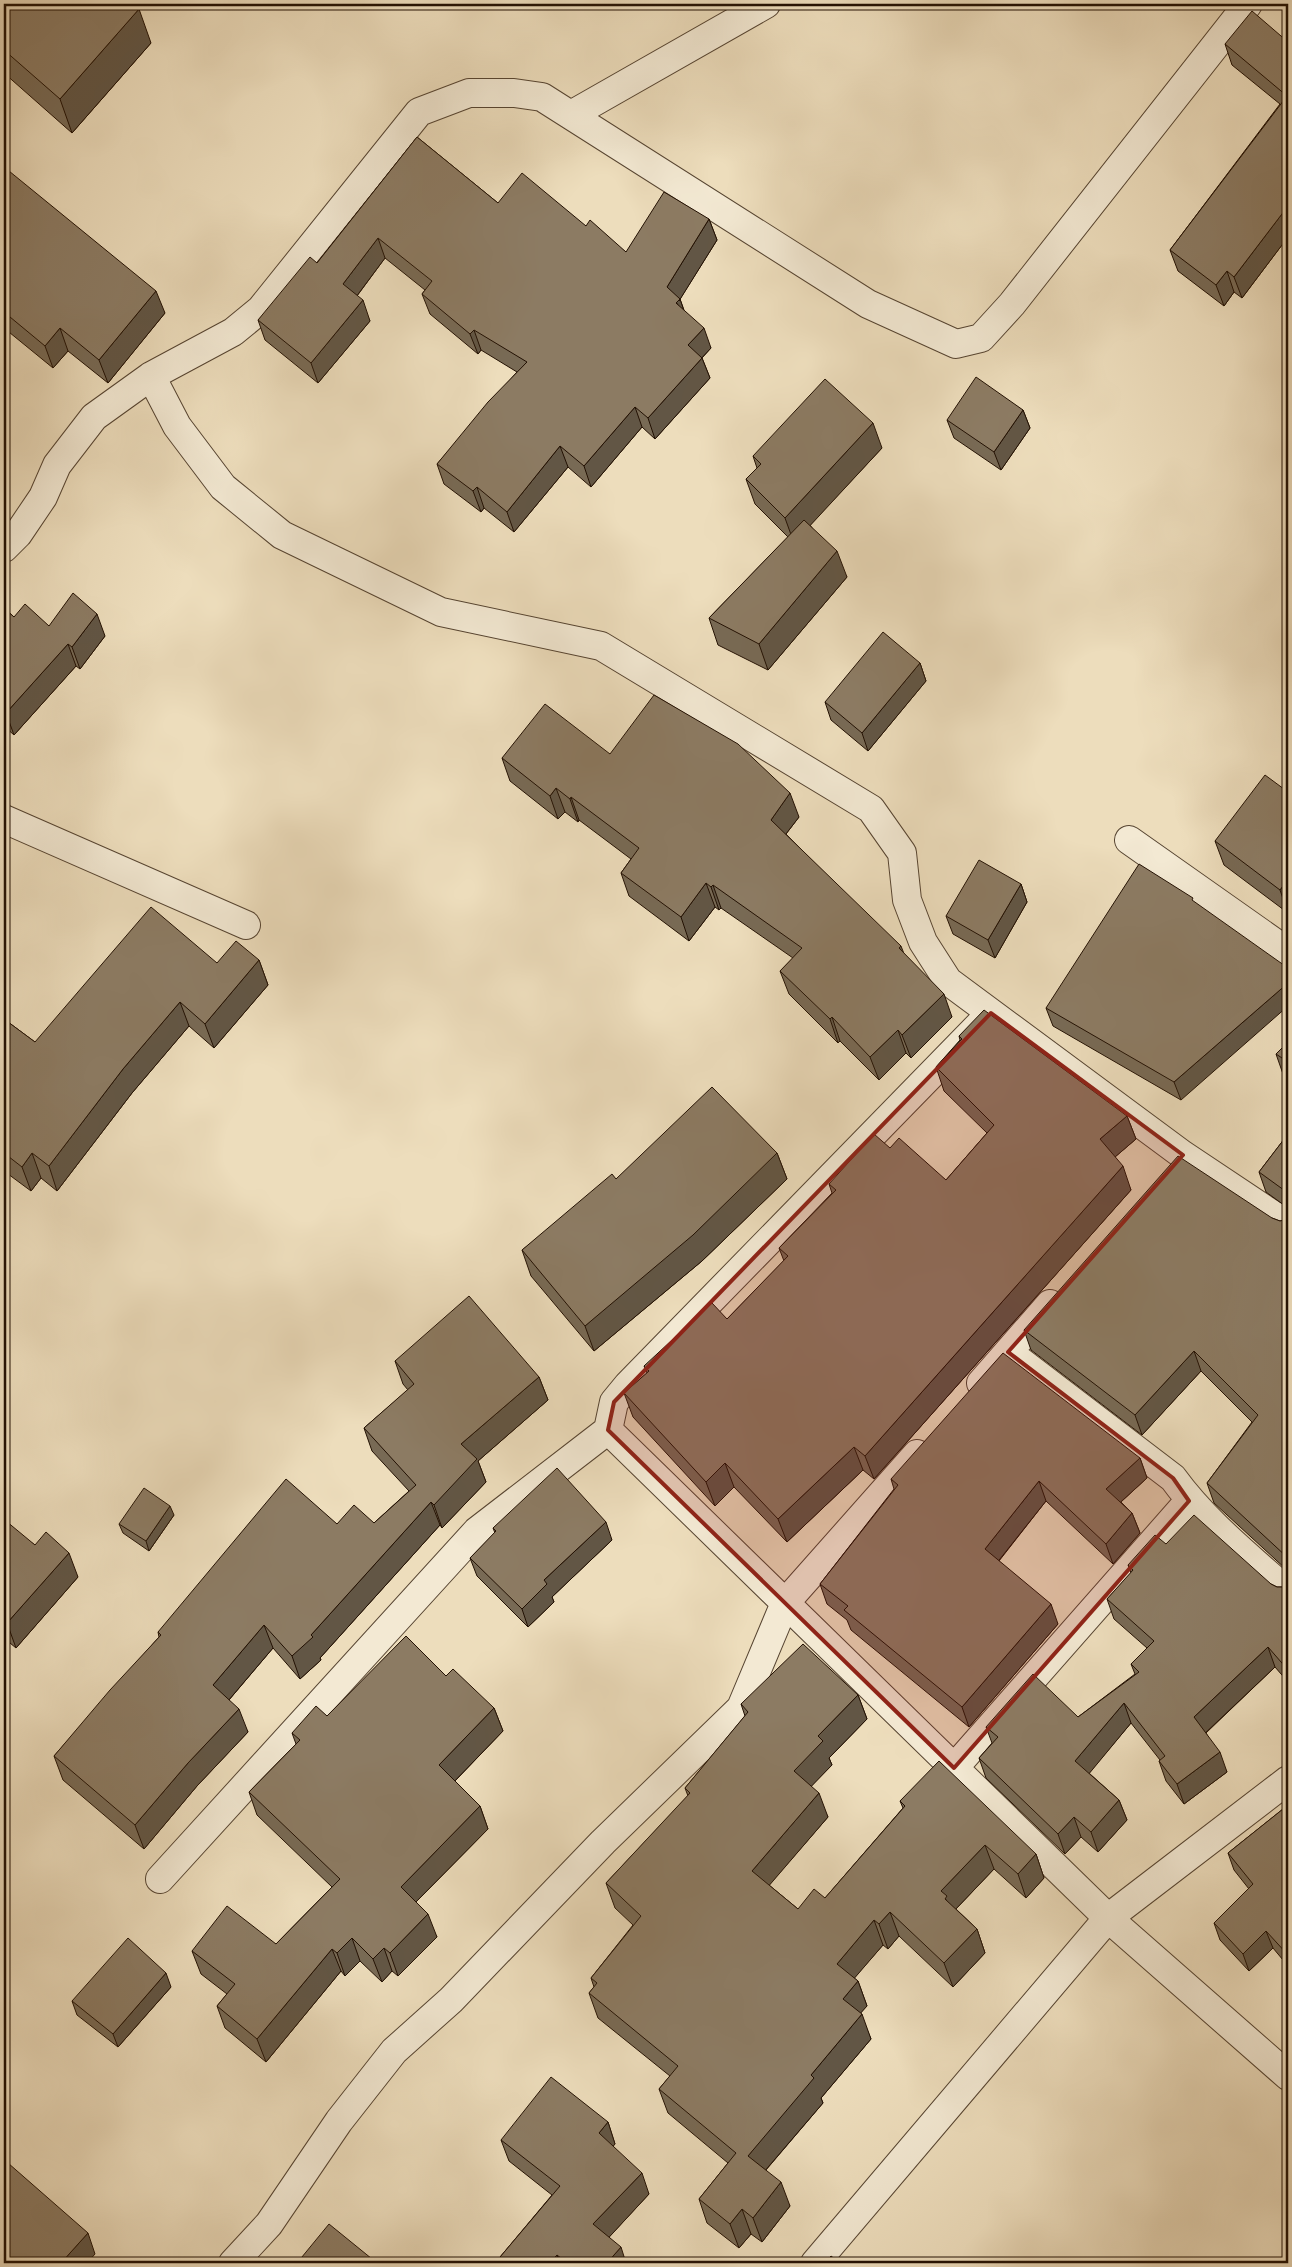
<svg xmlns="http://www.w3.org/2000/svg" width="1292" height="2267" viewBox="0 0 1292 2267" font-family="'IM FELL DW Pica',serif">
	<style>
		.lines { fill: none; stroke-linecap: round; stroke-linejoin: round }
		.minor-casing { stroke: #564431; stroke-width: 30 }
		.minor { stroke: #f3e9d3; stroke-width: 28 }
		.wall { fill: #786a55; stroke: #231103 }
		.shaded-wall { fill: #625645; stroke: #231103 }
		.building { fill: #8c7b63; stroke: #231103 }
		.marked { fill: #8f2418; fill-opacity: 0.2; stroke: #8f2418; stroke-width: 4; stroke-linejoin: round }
	</style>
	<rect width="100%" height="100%" fill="#edddbc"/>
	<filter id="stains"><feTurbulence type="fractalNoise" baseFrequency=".004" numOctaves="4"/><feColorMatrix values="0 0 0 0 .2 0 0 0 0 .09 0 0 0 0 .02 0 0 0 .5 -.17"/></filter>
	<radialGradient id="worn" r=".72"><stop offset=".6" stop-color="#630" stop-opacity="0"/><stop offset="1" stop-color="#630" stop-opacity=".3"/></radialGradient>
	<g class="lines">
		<defs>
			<path id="minor" d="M571,115L766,4
				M151,376L177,426L223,487L282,535L441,612L601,646L871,809L902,853L907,900L923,942L948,981L1183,1155L1288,1225
				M4,548L18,534L43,497L57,465L94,417L151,376L233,332L261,309L419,112L469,93H514L542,97L868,304L956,344L981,338L1012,304L1248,4
				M4,819L246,925
				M1129,840L1288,952
				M991,1013L628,1385L614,1402L608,1430L1108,1918L1288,2076
				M1008,1352L1173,1478C1205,1522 1248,1556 1288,1592
				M981,1383L1050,1304
				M954,1768L1189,1501
				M160,1879L477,1531L608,1430
				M233,2263L269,2224L339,2121L394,2051L451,2000L603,1842L741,1708L785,1603L917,1454
				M815,2263L1108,1918L1288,1780"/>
		</defs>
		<use href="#minor" class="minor-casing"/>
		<use href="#minor" class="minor"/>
	</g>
	<path class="wall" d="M4,4L151,43L72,133L4,73Z
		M1288,42V237L1242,298L1234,292L1224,306L1178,271L1170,250L1280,104L1232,65L1225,44Z
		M417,137L498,203L586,226L626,252L709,219L717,240L680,299L684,310L711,348L702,358L710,378L655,439L642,427L591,487L568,467L514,532L484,508L481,512L444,484L437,464L517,372L481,350L478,354L430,314L422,294L425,290L385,258L357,296L370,321L318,383L265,340L258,320L317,263Z
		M4,177L165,313L108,383L68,351L53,368L4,328Z
		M1023,410L1030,428L1001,470L954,438L947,420Z
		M882,448L810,525L847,577L768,670L718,645L709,618L788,537L755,504L746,479L757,468L753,456Z
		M4,608L14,617L49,626L105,636L80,669L76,666L14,735L4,726Z
		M920,663L926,681L868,751L831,720L825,702Z
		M610,754L799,817L786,834L904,954L952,1017L911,1058L906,1053L879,1080L840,1041L838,1043L789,994L780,971L793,958L721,908L719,910L715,907L689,941L629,896L621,873L631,859L579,820L578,822L565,812L558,819L510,781L502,758Z
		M1288,792V913L1224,865L1215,841Z
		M1021,884L1027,902L995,958L953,934L946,916Z
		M1195,903L1181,1100L1053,1026L1046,1008Z
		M259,960L268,985L214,1048L189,1026L132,1093L57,1191L41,1178L31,1191L4,1171V1019L35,1042L217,963Z
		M959,1036L1127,1116L1136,1139L1115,1157L1131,1190L874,1479L863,1470L787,1542L734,1487L715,1506L633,1417L624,1393L647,1373L644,1366L727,1319L784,1261L779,1248L832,1193L829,1184L890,1148L946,1180L987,1133L944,1091L936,1067L960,1040Z
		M1288,1042V1077L1283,1074L1276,1054Z
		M1288,1134V1208L1266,1192L1259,1172Z
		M777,1153L787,1179L702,1261L594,1351L531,1276L522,1250L616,1179Z
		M1272,1218L1280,1221L1288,1219V1571L1214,1503L1207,1483L1252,1422L1201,1371L1142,1435L1031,1350L1024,1330Z
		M395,1361L539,1377L548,1400L478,1461L486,1482L442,1528L440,1525L320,1658L321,1660L300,1679L273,1648L229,1700L248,1732L197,1786L144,1849L63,1780L54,1756L159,1637L158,1632L337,1524L374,1523L409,1491L372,1451L364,1428L408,1390L403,1384Z
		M1140,1458L1147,1478L1121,1502L1132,1513L1140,1533L1113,1564L1046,1501L999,1561L1058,1624L969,1727L851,1630L847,1620L827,1604L820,1584L894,1489L891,1479Z
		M174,1515L149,1551L123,1533L119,1524Z
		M4,1524L35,1545L78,1577L16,1648L4,1638Z
		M493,1528L612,1540L552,1597L554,1602L528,1627L477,1576L470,1558L495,1533Z
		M1166,1544L1271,1584L1277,1587H1285L1288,1585V1682L1275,1667L1206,1733L1227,1772L1184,1804L1166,1781L1159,1761L1160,1760L1131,1723L1089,1773L1119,1800L1127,1820L1098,1852L1081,1837L1065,1854L986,1778L979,1758L992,1743L986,1727L1078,1717L1135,1674L1131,1664L1147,1648L1114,1619L1107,1599L1131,1573L1128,1565Z
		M446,1676L494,1708L503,1731L455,1781L480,1806L488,1829L416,1902L437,1937L398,1976L392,1971L382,1982L360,1961L345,1976L341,1971L266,2062L225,2028L217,2006L227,1994L201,1974L192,1951L276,1944L332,1887L257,1815L249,1792L296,1744L292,1733L327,1716Z
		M858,1695L867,1719L829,1758L832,1765L811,1786L828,1817L769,1885L798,1909L825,1898L903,1808L900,1801L1036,1854L1044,1878L1026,1898L994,1869L956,1909L977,1929L985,1953L953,1987L899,1936L888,1949L883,1945L854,1978L858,1981L867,2006L860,2013L871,2039L821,2098L823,2103L766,2170L790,2206L762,2242L751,2234L739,2248L707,2223L699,2199L728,2163L668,2113L659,2089L670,2076L598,2018L589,1993L594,1987L591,1978L633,1925L615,1908L606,1883L688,1796L685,1788L745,1716L741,1704Z
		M1288,1805V1966L1273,1948L1249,1971L1220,1940L1214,1923L1249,1889L1234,1870L1228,1853Z
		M171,1987L118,2047L77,2015L72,2001Z
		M608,2122L615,2144L613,2146L649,2194L609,2237L626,2263H495L552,2195L509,2161L501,2140Z"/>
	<path class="shaded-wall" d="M139,9L151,43L72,133L60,99Z
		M1288,206V237L1242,298L1234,277Z
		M709,219L717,240L679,301L680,299L687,320L667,287Z
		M378,238L385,258L350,305L343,284Z
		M1227,271L1234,292L1224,306L1216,285Z
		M156,291L165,313L108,383L99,360Z
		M363,300L370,321L318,383L311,363Z
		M60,328L68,351L53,368L45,346Z
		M704,328L711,348L695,365L688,345Z
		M474,330L481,350L478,354L470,334Z
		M702,358L710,378L655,439L648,418Z
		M635,407L642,427L591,487L584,466Z
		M1023,410L1030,428L1001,470L994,452Z
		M873,423L882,448L794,543L785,518Z
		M560,446L568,467L514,532L507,512Z
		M477,487L484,508L481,512L473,491Z
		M837,551L847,577L768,670L759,644Z
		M97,614L105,636L80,669L72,647Z
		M68,644L76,666L14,735L6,713Z
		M920,663L926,681L868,751L862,733Z
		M556,788L565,812L558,819L550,796Z
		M790,793L799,817L779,843L771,820Z
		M571,797L579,820L578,822L570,799Z
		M1288,879V913L1280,890Z
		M706,883L715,907L689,941L681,917Z
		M1021,884L1027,902L995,958L988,940Z
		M713,885L721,908L719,910L711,887Z
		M901,946L910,969L899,948Z
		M259,960L268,985L214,1048L205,1024Z
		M1288,983V1006L1181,1100L1174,1082Z
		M944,994L952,1017L911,1058L902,1035Z
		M180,1002L189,1026L132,1093L57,1191L49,1166L123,1069Z
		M832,1017L840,1041L838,1043L830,1019Z
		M898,1030L906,1053L879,1080L870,1057Z
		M1127,1116L1136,1139L1108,1163L1100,1139Z
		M32,1153L41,1178L31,1191L22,1167Z
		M777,1153L787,1179L702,1261L594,1351L585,1326Z
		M1123,1166L1131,1190L874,1479L865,1456Z
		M1194,1351L1201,1371L1142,1435L1135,1415Z
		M539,1377L548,1400L478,1461L486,1482L442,1528L434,1505L461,1444Z
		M854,1447L863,1470L787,1542L778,1519Z
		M1140,1458L1147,1478L1113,1509L1106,1489Z
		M725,1463L734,1487L715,1506L706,1482Z
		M1039,1481L1046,1501L992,1569L985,1549Z
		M431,1502L440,1525L320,1658L321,1660L300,1679L292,1656Z
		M170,1506L174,1515L149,1551L146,1541Z
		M1132,1513L1140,1533L1113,1564L1106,1544Z
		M606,1522L612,1540L552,1597L554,1602L528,1627L522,1609L544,1580Z
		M69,1553L78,1577L16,1648L7,1623Z
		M1051,1604L1058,1624L969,1727L962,1707Z
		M264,1625L273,1648L222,1708L213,1685Z
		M1268,1647L1275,1667L1201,1737L1194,1717Z
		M858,1695L867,1719L829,1758L832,1765L803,1795L794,1771L818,1736Z
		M1124,1703L1131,1723L1083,1781L1075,1761Z
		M494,1708L503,1731L448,1788L439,1765Z
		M239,1709L248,1732L197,1786L144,1849L135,1825L188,1763Z
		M1220,1752L1227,1772L1184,1804L1177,1784Z
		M819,1793L828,1817L761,1895L752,1871Z
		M1119,1800L1127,1820L1098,1852L1091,1832Z
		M480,1806L488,1829L409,1909L401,1887Z
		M1074,1817L1081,1837L1065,1854L1058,1834Z
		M985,1845L994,1869L953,1912L941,1891Z
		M1036,1854L1044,1878L1026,1898L1018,1874Z
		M890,1912L899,1936L888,1949L879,1924Z
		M428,1914L437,1937L398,1976L390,1953Z
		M874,1920L883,1945L846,1988L837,1964Z
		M977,1929L985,1953L953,1987L944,1963Z
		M1266,1931L1273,1948L1249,1971L1243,1954Z
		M352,1938L360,1961L345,1976L337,1953Z
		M384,1948L392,1971L382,1982L373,1959Z
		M332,1949L341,1971L266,2062L257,2039Z
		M166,1973L171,1987L118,2047L113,2034Z
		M858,1981L867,2006L852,2023L843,1999Z
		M862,2014L871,2039L821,2098L823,2103L757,2180L748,2156L811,2075Z
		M608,2122L615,2144L607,2154L599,2133Z
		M642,2173L649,2194L601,2246L593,2224Z
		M781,2182L790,2206L762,2242L753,2218Z
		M742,2209L751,2234L739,2248L730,2224Z
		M88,2233L95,2254L87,2263H61Z
		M621,2247L626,2263H607Z
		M557,2255L560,2263H550Z"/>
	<path class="building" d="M4,4H133L139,9L60,99L4,50Z
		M1252,11L1288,42V206L1234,277L1227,271L1216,285L1170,250L1287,96L1225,44Z
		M417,137L498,203L522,173L586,226L590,220L626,252L664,192L709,219L667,287L680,299L676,303L704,328L688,345L702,358L648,418L635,407L584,466L560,446L507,512L477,487L473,491L437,464L488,402L527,362L474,330L470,334L422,294L432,281L378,238L343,284L363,300L311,363L258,320L310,257L317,263Z
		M9,171L156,291L99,360L60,328L45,346L4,312V177Z
		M976,377L1023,410L994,452L947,420Z
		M825,379L873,423L785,518L746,479L761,464L753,456Z
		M804,520L837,551L759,644L709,618Z
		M73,593L97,614L72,647L68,644L6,713L4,711V608L14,617L25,604L49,626Z
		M883,632L920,663L862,733L825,702Z
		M654,695L738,744L790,793L771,820L901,946L899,948L944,994L902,1035L898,1030L870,1057L832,1017L830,1019L780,971L802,948L713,885L711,887L706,883L681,917L621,873L639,848L571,797L570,799L556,788L550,796L502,758L545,704L610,754Z
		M1265,775L1288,792V879L1280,890L1215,841Z
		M979,860L1021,884L988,940L946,916Z
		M1139,864L1193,898L1192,900L1288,968V983L1174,1082L1046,1008Z
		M151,907L217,963L236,941L259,960L205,1024L180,1002L123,1069L49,1166L32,1153L22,1167L4,1153V1019L35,1042Z
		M984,1010L1127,1116L1100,1139L1123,1166L865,1456L854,1447L778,1519L725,1463L706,1482L624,1393L649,1371L644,1366L712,1303L727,1319L788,1256L779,1248L836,1190L829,1184L874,1134L890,1148L899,1138L946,1180L994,1125L936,1067L962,1039L959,1036Z
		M1288,1042V1062L1276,1054Z
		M712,1087L777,1153L693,1235L585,1326L522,1250L612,1174L616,1179Z
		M1288,1134V1193L1259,1172Z
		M1178,1156L1272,1218L1280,1221L1288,1219V1558L1207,1483L1258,1415L1194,1351L1135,1415L1024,1330Z
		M469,1296L539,1377L461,1444L477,1459L434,1505L431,1502L311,1635L313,1637L292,1656L264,1625L213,1685L239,1709L188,1763L135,1825L54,1756L110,1690L161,1635L158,1632L286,1479L337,1524L354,1505L374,1523L416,1485L364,1428L414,1384L395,1361Z
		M1003,1353L1140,1458L1106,1489L1132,1513L1106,1544L1039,1481L985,1549L1051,1604L962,1707L844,1610L848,1606L820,1584L898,1485L891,1479Z
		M557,1468L606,1522L544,1580L547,1584L522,1609L470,1558L496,1531L493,1528Z
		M144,1488L170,1506L146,1541L119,1524Z
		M1194,1515L1271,1584L1277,1587H1285L1288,1585V1670L1268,1647L1194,1717L1220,1752L1177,1784L1159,1761L1165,1756L1124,1703L1075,1761L1119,1800L1091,1832L1074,1817L1058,1834L979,1758L998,1737L986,1727L1033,1674L1078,1717L1139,1672L1131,1664L1154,1641L1107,1599L1133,1570L1128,1565L1155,1535L1166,1544Z
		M6,1521L35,1545L46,1532L69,1553L7,1623L4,1621V1524Z
		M406,1636L446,1676L453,1669L494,1708L439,1765L480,1806L401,1887L428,1914L390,1953L384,1948L373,1959L352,1938L337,1953L332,1949L257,2039L217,2006L235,1984L192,1951L227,1906L276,1944L340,1879L249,1792L300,1740L292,1733L316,1706L327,1716Z
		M803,1644L858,1695L818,1736L823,1741L794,1771L819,1793L752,1871L798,1909L814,1889L825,1898L905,1806L900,1801L939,1761L1036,1854L1018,1874L985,1845L941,1891L947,1896L945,1899L977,1929L944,1963L890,1912L879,1924L874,1920L837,1964L858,1981L843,1999L862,2014L811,2075L814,2078L748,2156L781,2182L753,2218L742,2209L730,2224L699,2199L736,2153L659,2089L678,2066L589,1993L597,1983L591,1978L641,1916L606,1883L690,1793L685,1788L748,1712L741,1704Z
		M1288,1805V1955L1266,1931L1243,1954L1214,1923L1253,1884L1228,1853Z
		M128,1938L166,1973L113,2034L72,2001Z
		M551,2077L608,2122L599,2133L642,2173L593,2224L621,2247L607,2263H567L557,2255L550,2263H495L560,2186L501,2140Z
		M8,2163L88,2233L61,2263H4V2167Z
		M329,2224L377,2263H297Z
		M831,2256L840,2263H825Z"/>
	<path class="marked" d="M991,1013L1183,1155L1008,1352L1173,1478L1189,1501L954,1768L608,1430L614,1402Z"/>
	<rect width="1292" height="2267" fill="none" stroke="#edddbc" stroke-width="20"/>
	<rect x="5" y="5" width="1282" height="2257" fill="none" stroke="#231103" stroke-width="2.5"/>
	<rect x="10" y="10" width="1272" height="2247" fill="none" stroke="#231103"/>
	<rect width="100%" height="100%" filter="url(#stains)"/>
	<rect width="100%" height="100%" fill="url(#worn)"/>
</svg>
